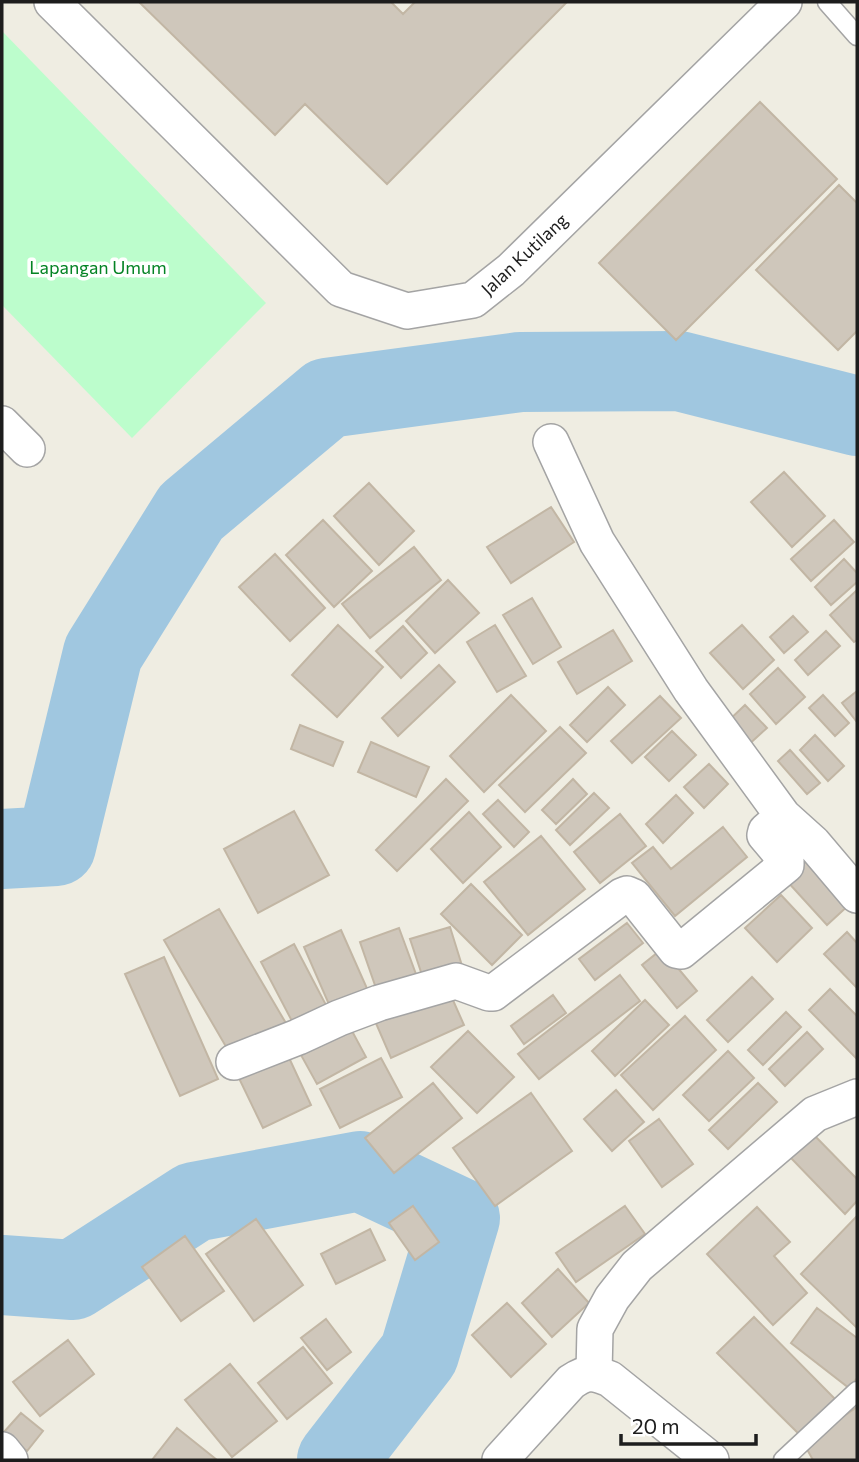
<svg xmlns="http://www.w3.org/2000/svg" width="859" height="1462" viewBox="0 0 859 1462" font-family="Commissioner,sans-serif">
	<style>
		.park { fill: #bcfdcc }
		.lines { fill: none; stroke-linecap: round; stroke-linejoin: round }
		.river { stroke: #a0c7e0; stroke-width: 80 }
		.building { fill: #cfc7bb; stroke: #c2b6a4; stroke-width: 2 }
		.lane-casing { stroke: #a4a4a4; stroke-width: 21 }
		.street-casing { stroke: #a4a4a4; stroke-width: 38 }
		.lane { stroke: #fff; stroke-width: 18 }
		.street { stroke: #fff; stroke-width: 35 }
		.labels { text-anchor: middle; dominant-baseline: central; stroke-width: 7; stroke-linejoin: round; paint-order: stroke }
		.street-label { font-size: 18px; fill: #1d1d1d; stroke: #fff }
		.park-label { font-size: 18px; fill: #048324; stroke: #fff }
	</style>
	<rect width="100%" height="100%" fill="#efede2"/>
	<path class="park" d="M2,31L266,303L132,438L2,305Z"/>
	<g class="lines">
		<path class="river" d="M2,849L56,846L103,653L191,512L327,398L520,372L679,371L857,416
			M2,1275L73,1280L194,1202L360,1171L460,1218L419,1354L337,1460"/>
	</g>
	<path class="building" d="M139,2H391L403,14L415,2H567L387,184L305,104L275,135Z
		M760,102L837,179L676,340L599,263Z
		M839,185L857,203V331L838,350L756,270Z
		M784,472L825,516L792,547L751,502Z
		M369,483L414,531L379,565L334,516Z
		M551,507L574,542L511,583L487,547Z
		M323,520L372,571L334,607L286,555Z
		M834,520L854,542L811,581L791,559Z
		M414,547L441,580L370,638L342,604Z
		M275,554L325,608L290,641L239,587Z
		M844,559L857,573V582L831,605L815,587Z
		M448,580L479,613L435,653L406,621Z
		M857,590V640L854,642L830,615Z
		M532,598L561,647L533,664L503,615Z
		M793,616L808,632L784,653L770,637Z
		M338,625L383,667L337,717L292,675Z
		M495,625L526,676L497,692L467,642Z
		M742,625L774,660L743,689L710,653Z
		M403,626L427,653L401,678L376,651Z
		M613,630L632,661L577,694L558,662Z
		M826,631L840,646L808,675L795,660Z
		M439,665L455,682L398,736L382,718Z
		M778,668L805,697L776,724L750,694Z
		M608,687L625,705L587,742L570,725Z
		M857,691V722L842,703Z
		M511,695L546,731L484,792L450,756Z
		M823,695L849,723L835,736L809,708Z
		M660,696L681,718L632,763L611,741Z
		M745,705L767,728L746,747L725,724Z
		M300,725L343,742L333,766L291,749Z
		M560,727L586,753L525,812L499,785Z
		M672,731L696,755L669,781L645,757Z
		M815,735L844,766L828,781L800,750Z
		M371,742L429,767L416,797L358,772Z
		M790,750L820,783L807,794L778,761Z
		M709,764L728,784L704,808L684,787Z
		M446,779L468,801L397,871L376,850Z
		M573,779L587,794L556,824L542,810Z
		M594,793L609,808L570,845L556,830Z
		M676,795L693,813L663,843L646,824Z
		M498,800L529,832L514,847L483,814Z
		M294,811L329,875L258,913L224,849Z
		M469,812L501,847L463,883L431,849Z
		M620,814L646,846L600,883L574,852Z
		M723,827L747,857L675,916L632,863L653,847L671,869Z
		M541,836L585,889L528,935L484,882Z
		M810,858L851,903L827,925L786,880Z
		M471,884L522,935L492,965L441,914Z
		M781,895L812,928L777,962L745,928Z
		M219,909L287,1025L232,1057L164,940Z
		M627,923L643,943L595,980L579,959Z
		M450,927L464,972L425,984L410,939Z
		M399,928L417,977L377,991L360,942Z
		M341,930L369,993L331,1009L304,947Z
		M847,932L857,943V988L824,954Z
		M294,944L326,1005L293,1023L261,962Z
		M662,949L697,991L677,1008L642,965Z
		M164,957L218,1079L180,1096L125,974Z
		M620,975L640,1001L539,1079L518,1054Z
		M752,977L773,999L728,1042L707,1020Z
		M448,989L464,1025L391,1058L375,1021Z
		M830,989L857,1016V1059L809,1010Z
		M553,995L566,1013L524,1044L511,1026Z
		M645,1000L669,1025L615,1076L592,1051Z
		M786,1012L801,1027L763,1065L748,1050Z
		M685,1016L716,1050L653,1110L621,1075Z
		M345,1018L366,1057L317,1084L296,1046Z
		M468,1031L514,1077L477,1113L431,1067Z
		M807,1032L823,1049L785,1086L769,1069Z
		M284,1047L311,1105L263,1128L235,1070Z
		M728,1051L754,1078L709,1121L683,1095Z
		M381,1058L402,1097L340,1128L320,1089Z
		M433,1083L462,1118L394,1173L365,1138Z
		M758,1083L777,1102L728,1149L709,1130Z
		M616,1090L644,1122L612,1151L584,1119Z
		M531,1093L572,1151L495,1206L453,1148Z
		M659,1119L693,1164L662,1187L629,1141Z
		M813,1134L857,1179V1201L845,1214L790,1157Z
		M413,1206L439,1242L415,1260L389,1223Z
		M625,1206L645,1234L576,1282L556,1253Z
		M757,1207L790,1242L774,1256L807,1293L773,1325L707,1254Z
		M857,1216V1328L801,1274Z
		M256,1219L303,1285L254,1321L206,1254Z
		M370,1229L385,1260L336,1284L321,1254Z
		M185,1236L224,1291L181,1321L142,1267Z
		M558,1269L589,1303L552,1337L522,1303Z
		M507,1303L546,1344L511,1377L472,1335Z
		M817,1308L857,1338V1378L849,1388L791,1343Z
		M754,1317L838,1402L802,1437L717,1353Z
		M326,1319L351,1352L327,1370L301,1338Z
		M68,1340L94,1374L40,1416L13,1382Z
		M303,1347L332,1383L287,1419L258,1383Z
		M230,1364L277,1421L232,1457L185,1400Z
		M857,1407V1460H813L804,1444Z
		M21,1413L43,1431L27,1451L4,1432Z
		M177,1428L217,1460H152Z"/>
	<g class="lines">
		<defs>
			<path id="lane" d="M827,2L857,36
				M783,1460L857,1391"/>
			<path id="street" d="M52,2L341,289L407,311L473,300L511,270L784,2
				M2,424L27,449
				M551,442L597,542L691,690L783,816
				M234,1062L298,1037L339,1018L379,1003L456,981L489,993H493L622,896L627,894L634,897L676,950L681,951L786,865V860L765,835L766,831L783,816L813,843L857,895
				M594,1373L595,1329L612,1298L637,1266L815,1114L857,1097
				M2,1450L10,1460
				M500,1460L571,1382C587,1371 593,1372 610,1379L711,1460"/>
		</defs>
		<use href="#lane" class="lane-casing"/>
		<use href="#street" class="street-casing"/>
		<use href="#lane" class="lane"/>
		<use href="#street" class="street"/>
	</g>
	<g class="labels">
		<g class="street-label">
			<text transform="translate(524 254) rotate(-43)">Jalan Kutilang</text>
		</g>
		<g class="park-label">
			<text x="98" y="267">Lapangan Umum</text>
		</g>
	</g>
	<rect width="859" height="1462" fill="none" stroke="#1d1d1d" stroke-width="7"/>
	<path d="M621 1434v10h135v-10" fill="none" stroke="#1d1d1d" stroke-width="3.5"/>
	<text x="632" y="1434" font-size="21" fill="#1d1d1d" stroke="#ffffff" stroke-width="5" paint-order="stroke">20 m</text>
</svg>
